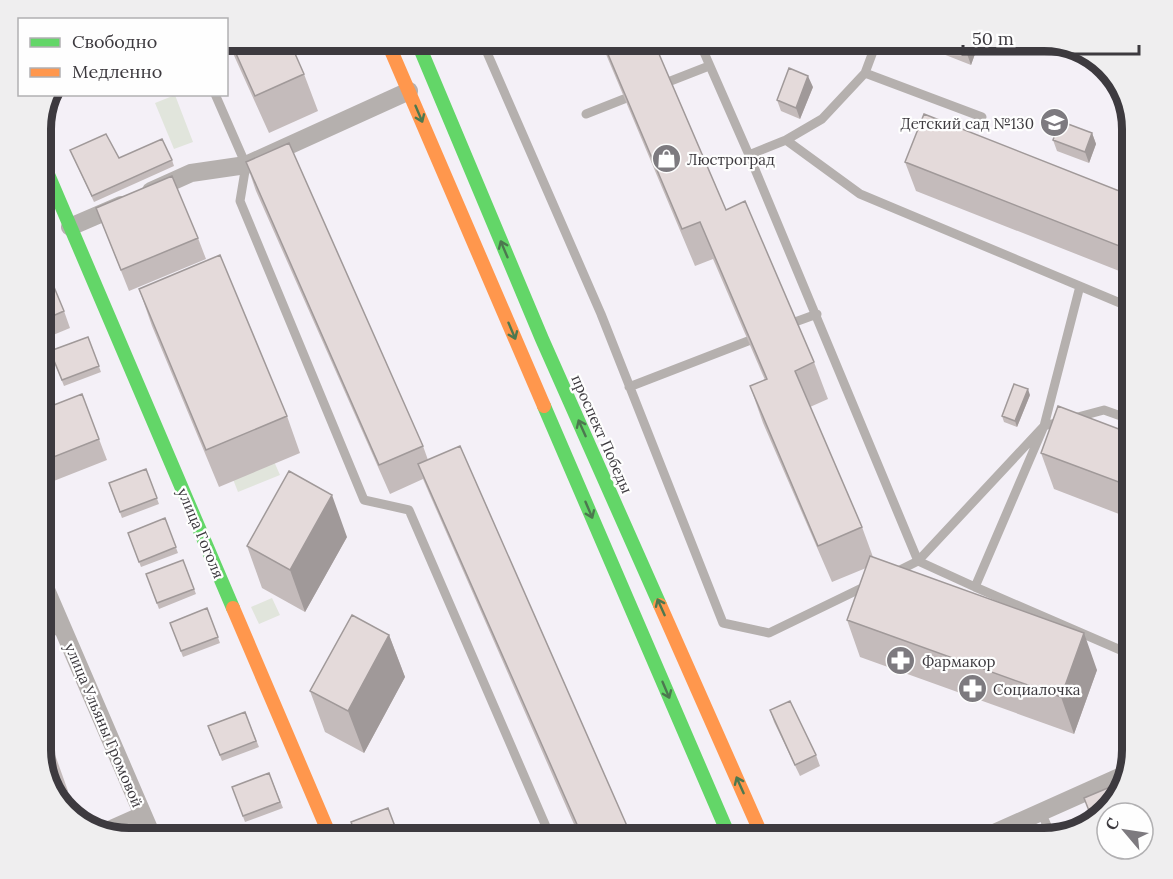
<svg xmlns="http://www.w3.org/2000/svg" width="1173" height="879" viewBox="0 0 1173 879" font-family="Lora,serif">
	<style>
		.green { fill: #e1e5dc }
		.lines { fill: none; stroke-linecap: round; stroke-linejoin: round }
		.lane { stroke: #b5b0ae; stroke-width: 9 }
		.street { stroke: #b5b0ae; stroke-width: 18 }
		.fast { stroke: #63d668; stroke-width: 14 }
		.slow { stroke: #ff974d; stroke-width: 14 }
		.wall { fill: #c4bbbb }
		.shaded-wall { fill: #a09999 }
		.building { fill: #e4dada; stroke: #a09999; stroke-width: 1.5 }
		.oneway { stroke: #4c784f }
		.labels { text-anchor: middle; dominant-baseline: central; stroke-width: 4.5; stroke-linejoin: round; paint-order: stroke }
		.poi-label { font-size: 15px; fill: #3d3a3f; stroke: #fefefe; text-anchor: start }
		.street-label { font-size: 15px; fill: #3d3a3f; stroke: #fefefe }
		.rim { fill: none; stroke: #3d3a3f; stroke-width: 8 }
	</style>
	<rect width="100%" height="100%" fill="#f4f0f7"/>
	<path class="green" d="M175,95L193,142L174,149L155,103Z
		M268,448L280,475L238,492L227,464Z
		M272,598L280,615L259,624L251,607Z"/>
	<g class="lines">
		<path class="lane" d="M482,41L601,314L723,623L769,633L868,585
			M699,41L749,155L786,140L822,119L865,73L877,41
			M865,73L982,117
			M668,82L709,66
			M215,94L246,165L240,201L364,500L409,510L551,838
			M586,114L624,99
			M786,140L860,194L1132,308
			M749,155L918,561L975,587
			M1080,286L1044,426L975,587L1132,655
			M795,322L817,314
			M629,387L748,341
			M894,573L918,561L1044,426L1104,410L1132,420
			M1041,812L1052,837"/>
		<path class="street" d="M151,191L191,173L246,165L409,91
			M70,227L121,205
			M41,578L153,838
			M41,632L60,623
			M107,831L143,815
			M983,838L1124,775"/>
		<path class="fast" d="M417,41L542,339L660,605
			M41,158L233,608
			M544,406L730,838"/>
		<path class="slow" d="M387,41L544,406
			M660,605L763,838
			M233,608L331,838"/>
	</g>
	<path class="wall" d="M227,40H289L304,74L318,111L269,133Z
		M600,40H653L726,210L814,362L828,399L810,407L862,527L873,557L1097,670L1074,734L860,657L847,620L866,568L832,582L763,423L750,386L765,380L713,259L695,266Z
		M918,40H980L971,65L920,45Z
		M1098,59L1107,69L1100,67Z
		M813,87L800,119L781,111L777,100Z
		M1092,133L1096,144L1089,163L1057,151L1053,140Z
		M70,150L119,158L172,160L174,166L94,202Z
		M246,162L423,446L428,460L460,446L632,838H580L429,493L423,479L390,494L256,191Z
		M905,162L1132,196V276L916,191Z
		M96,208L198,238L206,259L129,291Z
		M41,264L64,311L70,328L41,340Z
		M139,289L287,416L300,453L219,487L152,326Z
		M88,337L101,372L64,386L50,351Z
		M1030,395L1017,427L1004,422L1002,416Z
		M41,410L99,439L107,460L41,486Z
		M1132,434V519L1054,489L1041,453Z
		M146,469L159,504L122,518L109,483Z
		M165,518L178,553L141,567L128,533Z
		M347,537L305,612L262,588L247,546Z
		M183,560L196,594L159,609L146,574Z
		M207,608L220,643L183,657L170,623Z
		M389,635L405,677L364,753L325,732L310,691Z
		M41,681L46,694L41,696Z
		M770,710L816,755L820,766L800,776L774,722Z
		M245,712L259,747L222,761L208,726Z
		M41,721L53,749L68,791L56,797L50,790L41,756Z
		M269,773L283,808L245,822L232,787Z"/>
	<path class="shaded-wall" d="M962,40H980L971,65Z
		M808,76L813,87L800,119L796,108Z
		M1092,133L1096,144L1089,163L1085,152Z
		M1028,389L1030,395L1017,427L1015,421Z
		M332,495L347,537L305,612L290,570Z
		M1084,633L1097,670L1074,734L1061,697Z
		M389,635L405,677L364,753L348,711Z"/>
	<path class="building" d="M230,40H289L304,74L255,96Z
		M602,40H653L726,210L745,201L814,362L795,371L862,527L818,546L750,386L767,379L700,222L682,229Z
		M789,68L808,76L796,108L777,100Z
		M924,114L1132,196V251L905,162Z
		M1060,121L1092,133L1085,152L1053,140Z
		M106,134L119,158L162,139L172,160L92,196L70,150Z
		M289,143L423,446L379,465L246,162Z
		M172,176L198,238L121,270L96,208Z
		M220,255L287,416L206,450L139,289Z
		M44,263L64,311L41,321V264Z
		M88,337L99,366L62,380L50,351Z
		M1014,384L1028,389L1015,421L1002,416Z
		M82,394L99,439L41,462V410Z
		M1058,406L1132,434V487L1041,453Z
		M460,446L631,835L624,838H583L418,464Z
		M146,469L157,498L120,512L109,483Z
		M289,471L332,495L290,570L247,546Z
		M165,518L176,547L139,562L128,533Z
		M870,556L1084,633L1061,697L847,620Z
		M183,560L194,589L157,603L146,574Z
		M207,608L218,637L181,651L170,623Z
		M352,615L389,635L348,711L310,691Z
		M41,681L44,689L41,690Z
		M790,701L816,755L795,765L770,710Z
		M245,712L256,741L220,755L208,726Z
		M41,721L53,749L41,755Z
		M269,773L280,802L243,816L232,787Z
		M1122,782L1114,804L1093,821L1084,798Z
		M388,808L399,837L394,838H357L351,822Z
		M1028,830L1032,838H1009Z"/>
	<defs><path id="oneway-shaft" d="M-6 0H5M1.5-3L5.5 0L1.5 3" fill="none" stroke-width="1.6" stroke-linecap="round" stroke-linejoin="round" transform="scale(1.5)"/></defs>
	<g class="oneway">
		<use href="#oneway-shaft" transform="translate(419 114) rotate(67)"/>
		<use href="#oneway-shaft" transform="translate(504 249) rotate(-113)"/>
		<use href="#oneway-shaft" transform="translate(512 331) rotate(67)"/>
		<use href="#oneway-shaft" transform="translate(582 428) rotate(-114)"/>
		<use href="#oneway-shaft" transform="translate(589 510) rotate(67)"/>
		<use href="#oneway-shaft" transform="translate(661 607) rotate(-114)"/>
		<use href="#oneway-shaft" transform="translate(666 690) rotate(67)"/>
		<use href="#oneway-shaft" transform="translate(740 785) rotate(-114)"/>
	</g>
	<defs>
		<symbol id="school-disc" viewBox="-11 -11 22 22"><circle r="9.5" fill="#7d7a7f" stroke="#fefefe"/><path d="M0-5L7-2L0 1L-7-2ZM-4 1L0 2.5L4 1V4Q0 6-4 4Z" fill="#fff"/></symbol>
		<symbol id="shop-disc" viewBox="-11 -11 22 22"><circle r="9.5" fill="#7d7a7f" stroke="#fefefe"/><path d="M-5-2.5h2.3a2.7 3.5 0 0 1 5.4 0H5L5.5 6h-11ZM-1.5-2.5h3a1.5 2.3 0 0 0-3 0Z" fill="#fff"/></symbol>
		<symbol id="pharmacy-disc" viewBox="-11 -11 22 22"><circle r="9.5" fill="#7d7a7f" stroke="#fefefe"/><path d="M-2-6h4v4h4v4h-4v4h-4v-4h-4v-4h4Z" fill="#fff"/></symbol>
	</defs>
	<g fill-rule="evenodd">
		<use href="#school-disc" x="1038" y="106" width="33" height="33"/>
		<use href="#shop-disc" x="650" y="142" width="33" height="33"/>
		<use href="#pharmacy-disc" x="884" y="644" width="33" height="33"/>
		<use href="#pharmacy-disc" x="956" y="672" width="33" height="33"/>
	</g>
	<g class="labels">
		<g class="poi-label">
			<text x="1034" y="123" text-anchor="end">Детский сад №130</text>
			<text x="687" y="159">Люстроград</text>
			<text x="922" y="661">Фармакор</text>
			<text x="993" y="689">Социалочка</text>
		</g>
		<g class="street-label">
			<text transform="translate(602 434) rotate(66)">проспект Победы</text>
			<text transform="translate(201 533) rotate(67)">улица Гоголя</text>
			<text transform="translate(104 725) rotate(67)">улица Ульяны Громовой</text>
		</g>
	</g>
	<path d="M0 0H1173V879H0ZM129 51H1044A78 78 0 0 1 1122 129V750A78 78 0 0 1 1044 828H129A78 78 0 0 1 51 750V129A78 78 0 0 1 129 51Z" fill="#efeeef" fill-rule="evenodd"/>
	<path class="rim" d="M129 51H1044A78 78 0 0 1 1122 129V750A78 78 0 0 1 1044 828H129A78 78 0 0 1 51 750V129A78 78 0 0 1 129 51Z"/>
	<rect x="18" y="18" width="210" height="78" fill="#fefefe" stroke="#b1b0b2" stroke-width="1.5"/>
	<rect x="30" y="38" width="30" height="9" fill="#63d668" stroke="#b1b0b2" stroke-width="1.5"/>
	<text x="72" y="48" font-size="18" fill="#3d3a3f">Свободно</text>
	<rect x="30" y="68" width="30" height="9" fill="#ff974d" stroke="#b1b0b2" stroke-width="1.5"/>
	<text x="72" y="78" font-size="18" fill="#3d3a3f">Медленно</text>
	<g transform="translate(1125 831) rotate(299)"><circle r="28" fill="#fefefe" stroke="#b1b0b2" stroke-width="1.5"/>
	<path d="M0-4.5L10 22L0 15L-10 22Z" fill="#7d7a7f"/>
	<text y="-9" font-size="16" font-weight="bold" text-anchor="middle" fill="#3d3a3f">С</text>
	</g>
	<path d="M963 45v9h176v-9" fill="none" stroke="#3d3a3f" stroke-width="3"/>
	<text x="972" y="45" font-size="18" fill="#3d3a3f" stroke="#fefefe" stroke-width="4.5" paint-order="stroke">50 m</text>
</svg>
